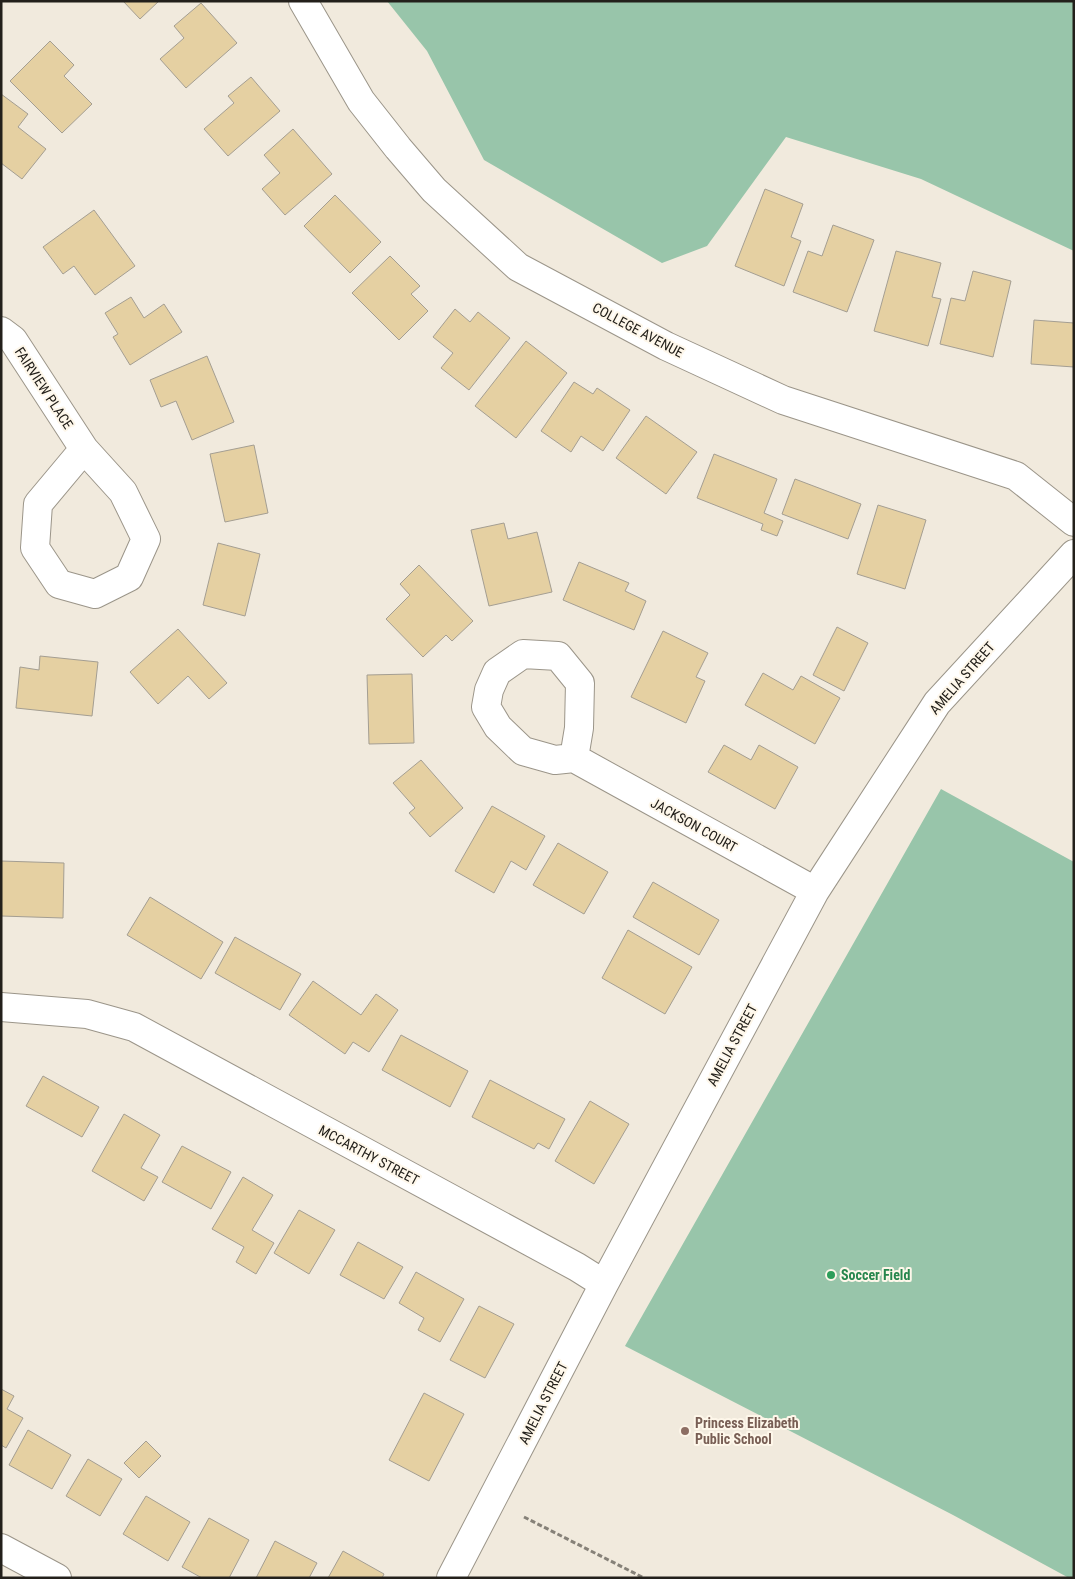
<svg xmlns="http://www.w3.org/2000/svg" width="1075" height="1579" viewBox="0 0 1075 1579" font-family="'Roboto Condensed',sans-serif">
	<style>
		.green { fill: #98c5aa }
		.building { fill: #e5d0a2; stroke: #a49e92 }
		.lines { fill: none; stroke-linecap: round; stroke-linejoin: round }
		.street-casing { stroke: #9b9589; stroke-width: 30 }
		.path { stroke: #868178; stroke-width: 3; stroke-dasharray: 5 2.5; stroke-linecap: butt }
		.street { stroke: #fff; stroke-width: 28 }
		.leisure-dot { fill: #2e9e5b; stroke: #fef7ea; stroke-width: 2 }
		.education-dot { fill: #8d6e63; stroke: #fef7ea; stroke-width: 2 }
		.labels { text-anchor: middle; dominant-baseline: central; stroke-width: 4; stroke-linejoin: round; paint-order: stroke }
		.street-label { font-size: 14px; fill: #23201b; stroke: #fef7ea }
		.leisure-label { font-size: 14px; font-weight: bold; fill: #27864d; stroke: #fef7ea; text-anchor: start }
		.education-label { font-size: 14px; font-weight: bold; fill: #785e54; stroke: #fef7ea; text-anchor: start }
	</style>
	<rect width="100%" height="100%" fill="#f1eadd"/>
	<path class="green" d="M387,1H1074V251L921,179L786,137L707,246L662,263L484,160L427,51Z
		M941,789L1074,862V1578H1069L953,1515L625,1346Z"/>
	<path class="building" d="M123,1H159L140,19Z
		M201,3L237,43L186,88L160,59L184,38L174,26Z
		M50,41L74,65L64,76L92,104L62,133L10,81Z
		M251,77L280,111L228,156L204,129L234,103L228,96Z
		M1,94L28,114L18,127L46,149L22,179L1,163Z
		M293,129L332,174L285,215L262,189L280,173L264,155Z
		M765,189L803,204L791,237L801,241L784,286L735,266Z
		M335,195L381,242L350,273L304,226Z
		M94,210L135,266L95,295L74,266L63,274L43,247Z
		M833,225L874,240L847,312L793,292L808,251L822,256Z
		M896,251L941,263L932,297L941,299L928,346L874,331Z
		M390,256L420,286L411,294L428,311L399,340L352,293Z
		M973,271L1011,281L993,357L940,344L951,298L965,301Z
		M131,297L144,318L164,304L182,332L130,365L113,337L118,334L105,313Z
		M455,309L470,322L478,312L510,338L469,390L441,368L453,353L433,337Z
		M1034,320L1074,323V367L1031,364Z
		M526,341L567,373L516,438L475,406Z
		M207,356L234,422L192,440L176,401L161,407L150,380Z
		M574,382L593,394L597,388L630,410L603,451L581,436L571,452L541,431Z
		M646,416L697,452L666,494L616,458Z
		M254,445L268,513L225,522L210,454Z
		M714,454L777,479L764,513L783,521L777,536L761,530L763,524L697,498Z
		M795,479L861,504L848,539L782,514Z
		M878,505L926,520L905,589L857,574Z
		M504,523L508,539L537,532L552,592L489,606L471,530Z
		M218,543L260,554L245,616L203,605Z
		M579,562L629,583L625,591L646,601L634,630L563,600Z
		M419,565L473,621L452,641L446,635L423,657L386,619L410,595L400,584Z
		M837,627L868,643L844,691L813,675Z
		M178,629L227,683L209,699L188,676L158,704L130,672Z
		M663,631L708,653L696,677L705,681L686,723L631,697Z
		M40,656L98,662L92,716L16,708L20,667L39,670Z
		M763,673L793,690L801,676L840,698L815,744L745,705Z
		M412,674L414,743L369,744L367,675Z
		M724,745L751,760L759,745L798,767L775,809L708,772Z
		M421,760L463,808L430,837L409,813L415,808L393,783Z
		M492,806L545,836L526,870L511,861L494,893L455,871Z
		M558,843L608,872L584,914L533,885Z
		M1,861L64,863L63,918L1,916Z
		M653,882L719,920L699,955L633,917Z
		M150,897L223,942L201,979L127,935Z
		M628,930L692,967L665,1014L602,978Z
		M235,937L301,974L280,1010L215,973Z
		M313,981L361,1015L376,994L398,1010L369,1052L353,1042L345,1054L289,1015Z
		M401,1035L468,1071L450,1107L382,1070Z
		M43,1076L99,1107L82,1137L26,1106Z
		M490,1080L565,1119L549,1149L538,1143L534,1149L472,1117Z
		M590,1101L629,1124L594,1184L555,1161Z
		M124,1114L160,1135L141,1168L158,1177L144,1201L92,1171Z
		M182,1146L231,1172L211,1209L162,1182Z
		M243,1177L273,1195L252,1230L274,1243L256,1274L236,1262L244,1247L212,1229Z
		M299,1210L335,1230L309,1274L274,1253Z
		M358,1242L403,1267L384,1299L340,1275Z
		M416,1272L464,1299L440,1342L418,1330L424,1318L399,1303Z
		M479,1306L514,1324L485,1378L450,1360Z
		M1,1389L14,1396L7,1409L23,1418L6,1448L1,1445Z
		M424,1393L464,1414L429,1481L389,1460Z
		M28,1430L71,1455L52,1489L9,1465Z
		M146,1441L161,1456L139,1478L124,1463Z
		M88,1459L122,1479L100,1516L66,1496Z
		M146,1496L190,1522L168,1561L123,1534Z
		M209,1518L249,1540L229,1578H202L182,1567Z
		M275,1541L317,1563L309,1578H256Z
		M343,1551L384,1574L382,1578H328Z"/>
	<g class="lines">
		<defs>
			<path id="street" d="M303,1L361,101L398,148L434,190L518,267L666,346L783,400L1016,476L1074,522
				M1,331L13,340L84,449L123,492L146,539L129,577L95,594L59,584L35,548L38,504L84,449
				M574,758L579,728L580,683L558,656L523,654L497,672L489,690L486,707L498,727L523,751L555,760L574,758L815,891
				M1,1007L87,1014L134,1027L577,1267L604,1284
				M1,1548L57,1578
				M451,1578L604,1284L815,891L937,703L1074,554"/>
		</defs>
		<use href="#street" class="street-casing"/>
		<path class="path" d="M524,1517L644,1578"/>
		<use href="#street" class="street"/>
	</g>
	<circle class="leisure-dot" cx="831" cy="1275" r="5"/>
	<circle class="education-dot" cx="685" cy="1431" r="5"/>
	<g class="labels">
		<g class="street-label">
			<text transform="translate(638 330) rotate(28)">COLLEGE AVENUE</text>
			<text transform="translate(44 388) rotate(57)">FAIRVIEW PLACE</text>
			<text transform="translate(962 678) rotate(-49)">AMELIA STREET</text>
			<text transform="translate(694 825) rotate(29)">JACKSON COURT</text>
			<text transform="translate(732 1045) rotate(-62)">AMELIA STREET</text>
			<text transform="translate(369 1155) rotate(28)">MCCARTHY STREET</text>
			<text transform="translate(543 1403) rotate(-63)">AMELIA STREET</text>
		</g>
		<g class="leisure-label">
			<text x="841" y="1275">Soccer Field</text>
		</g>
		<g class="education-label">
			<text x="695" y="1423">Princess Elizabeth<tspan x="695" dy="16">Public School</tspan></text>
		</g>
	</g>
	<rect width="1075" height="1579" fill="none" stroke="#23201b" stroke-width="5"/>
</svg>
